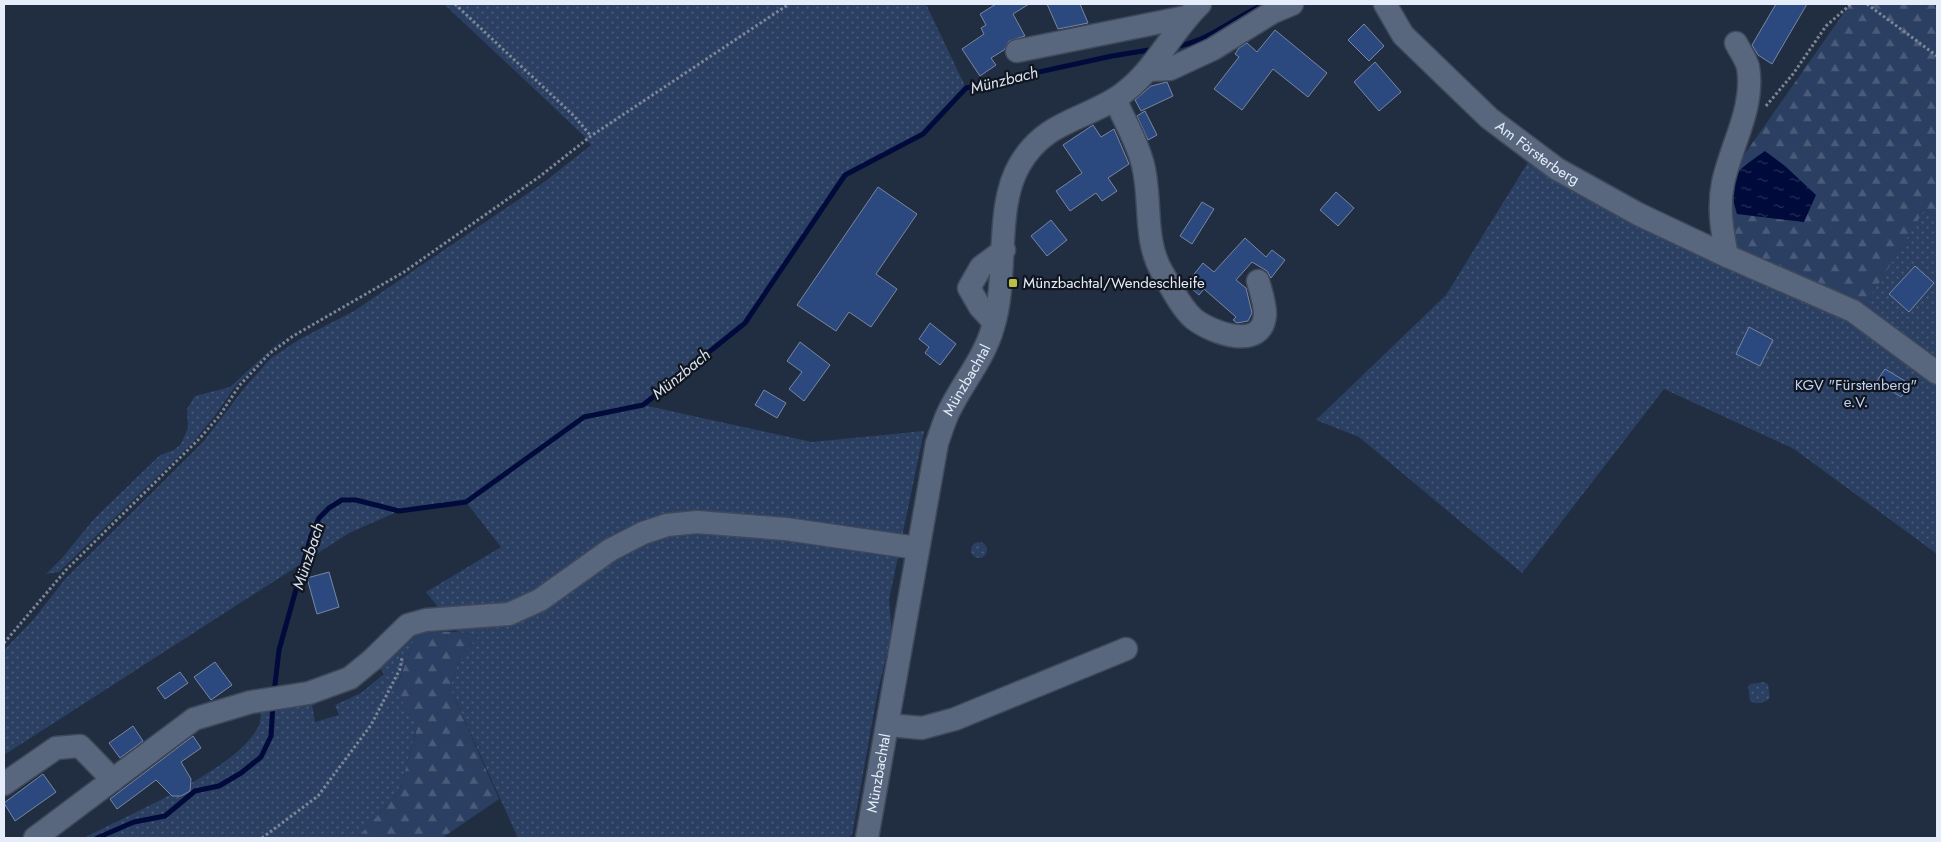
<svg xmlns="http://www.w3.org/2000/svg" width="1941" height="842" viewBox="0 0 1941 842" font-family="Jost,sans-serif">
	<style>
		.grass { fill: url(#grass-dots) }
		.forest { fill: url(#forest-firs) }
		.water { fill: url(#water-ripples) }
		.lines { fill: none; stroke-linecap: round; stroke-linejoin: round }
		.stream { stroke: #000b3c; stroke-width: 5 }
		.building { fill: #2b497f; stroke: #7987a0 }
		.minor-casing { stroke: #3f495a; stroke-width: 25 }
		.path { stroke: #7c8697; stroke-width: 3; stroke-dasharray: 2.5 2.5; stroke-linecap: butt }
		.minor { stroke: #59677e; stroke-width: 22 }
		.poi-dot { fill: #bbc044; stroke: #10151e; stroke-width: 2 }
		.labels { text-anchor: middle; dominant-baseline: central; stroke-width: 4.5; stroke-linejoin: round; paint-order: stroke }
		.street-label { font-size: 15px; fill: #e5edfb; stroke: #10151e }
		.poi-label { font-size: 15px; fill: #e5edfb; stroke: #10151e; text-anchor: start }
		.park-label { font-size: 15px; fill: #bfd2f4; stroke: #10151e }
		.water-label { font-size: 16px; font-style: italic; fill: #d8e2f3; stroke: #10151e }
	</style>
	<defs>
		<pattern id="grass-dots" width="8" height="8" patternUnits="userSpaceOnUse" patternTransform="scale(1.25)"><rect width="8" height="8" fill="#2b3f62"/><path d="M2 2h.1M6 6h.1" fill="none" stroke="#4a5b79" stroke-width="1.8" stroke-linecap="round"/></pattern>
		<pattern id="forest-firs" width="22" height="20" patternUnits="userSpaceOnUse" patternTransform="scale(1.25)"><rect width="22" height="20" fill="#2b3f62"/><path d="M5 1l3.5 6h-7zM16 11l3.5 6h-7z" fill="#4a5b79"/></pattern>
		<pattern id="water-ripples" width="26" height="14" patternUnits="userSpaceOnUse" patternTransform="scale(1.25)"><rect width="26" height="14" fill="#000b3c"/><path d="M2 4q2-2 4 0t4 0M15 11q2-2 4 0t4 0" fill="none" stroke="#252f59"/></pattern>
	</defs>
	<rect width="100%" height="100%" fill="#212d41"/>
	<path class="grass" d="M444,4H926L966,88L923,134L845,175L745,323L643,405L812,442L924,431L889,600L892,633L878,690L852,835L848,838H518L450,688L460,657L478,636L458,632L426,592L501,547L466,502L399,511L349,533L4,755V650L33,620L66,578L203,442L245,387L271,358L300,339L354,311L543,183L591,145L584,136Z
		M1535,151L1691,242L1925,209L1937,217V554L1794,449L1664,389L1522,573L1359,437L1316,420L1446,295Z
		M288,334L234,388L214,417L193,442L59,572L46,574L62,558L94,519L160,455L174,450L181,444L188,428L187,409L195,396L230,387Z
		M971 550a8 8 0 1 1 16 0a8 8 0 1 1-16 0Z
		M417,631L396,689L417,727L399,792L357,838H84C129,814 232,772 257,729C261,724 260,717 261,711L311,698L315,722L339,715L335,705L361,693L384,674L377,664Z
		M1764,682L1768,684L1770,698C1765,703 1756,705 1750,701L1748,687L1750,684Z"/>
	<path class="forest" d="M1850,4H1937V217L1925,209L1861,312L1727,256L1723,185Z
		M417,631L458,632L478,636L460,657L450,688L499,799L442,838H357L399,792L417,728L396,690Z"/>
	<path class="water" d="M1765,151L1785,166L1816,195L1804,222L1737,214C1725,176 1736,172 1765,151Z"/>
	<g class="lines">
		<path class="stream" d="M1173,47C1211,41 1232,18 1265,4
			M274,693L279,650L311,536L319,518L329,508L342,500H356L399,511L466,502L584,417L643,405L745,323L845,175L923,134L966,88L1112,56L1155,49
			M97,838L134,822L165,816L195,791L219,786L241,773L261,757L271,736L273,704"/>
	</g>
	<path class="building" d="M996,4H1029L1013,14L1025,36L1009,41L1004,50L991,58L996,65L980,76L962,49L984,34L981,28L986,25L980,14Z
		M1047,4H1080L1088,23L1058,29Z
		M1776,4H1807L1772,64L1758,55L1752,45Z
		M1364,24L1384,46L1369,61L1348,40Z
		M1275,30L1327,73L1308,97L1273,69L1242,110L1214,89L1239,57L1235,54L1239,48L1247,43L1257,52Z
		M1375,62L1401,92L1379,111L1354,82Z
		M1167,82L1173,96L1141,111L1135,100L1151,86Z
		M1145,111L1157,135L1148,140L1137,116Z
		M1093,125L1101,137L1114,129L1129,164L1108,178L1117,191L1102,201L1096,193L1070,211L1056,191L1082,173L1063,145Z
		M878,187L917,214L876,274L897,289L871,327L849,312L836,331L797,305Z
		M1336,192L1354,208L1338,226L1320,210Z
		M1202,202L1214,209L1192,244L1180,236Z
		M1051,220L1067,240L1047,256L1031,236Z
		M1245,238L1266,257L1272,250L1285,260L1271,278L1267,271L1252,262L1236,280L1246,288L1252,313L1248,321L1237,323L1233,320L1236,317L1204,289L1199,295L1190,287L1195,281L1191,278L1203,263L1214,272Z
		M1915,266L1934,283L1909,312L1889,294Z
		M930,323L956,344L940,365L925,353L929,347L919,339Z
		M1749,327L1773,340L1760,366L1736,354Z
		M800,342L830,365L804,401L789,389L802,372L787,361Z
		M1885,369L1910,384L1901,397L1877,381Z
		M764,390L786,403L777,418L755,405Z
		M329,572L339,607L317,614L307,578Z
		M215,662L232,685L211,700L194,677Z
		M180,672L188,683L165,699L157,688Z
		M133,726L143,741L120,758L109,743Z
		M193,736L201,748L181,762L191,779L190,791L181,796H172L156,780L117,809L110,799Z
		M43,774L56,792L15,821L4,803Z"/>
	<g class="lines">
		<defs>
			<g id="minor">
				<path id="s1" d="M1385,4L1403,35L1489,118L1557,169L1638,214L1727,256L1853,311L1937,373"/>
				<path d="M1017,51L1186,17"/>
				<path d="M1150,70L1170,69L1213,49L1273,12L1292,4"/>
				<path d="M1115,99C1124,120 1138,143 1143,165C1152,201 1143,239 1162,272C1171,287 1181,308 1194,319C1212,333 1263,352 1265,314C1265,303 1261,292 1258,281"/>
				<path d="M1727,256C1722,231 1718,208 1723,183C1731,145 1755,107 1748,67C1746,59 1740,51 1736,43"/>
				<path d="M994,322L980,307L969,288L981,267L1004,250"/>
				<path d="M889,725L922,728L955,719L1126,649"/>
				<path d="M4,784L56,748L80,746L113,780"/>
				<path d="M35,838L194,719L251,702L309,693L350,678L372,660L408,625L426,620L509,614L540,600L610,550L643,533L667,525L697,522L786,529L917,548"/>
				<path id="s2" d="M867,838L937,443C941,432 944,421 949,411C963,382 984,359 993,327C1009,277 994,207 1020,164C1044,123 1079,121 1115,99C1155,73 1168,35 1200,4"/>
			</g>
		</defs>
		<use href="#minor" class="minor-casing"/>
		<path class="path" d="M455,4L574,116L591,136
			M1867,4L1937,56
			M1766,106L1793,74L1826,26L1851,4
			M4,643L66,570L200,438L220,415L239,386L269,354L293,336L404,272L539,177L591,136L789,4
			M262,838L318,796L371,725L400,669L402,658"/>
		<use href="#minor" class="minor"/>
	</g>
	<rect class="poi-dot" x="1008" y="278" width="10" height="10" rx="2.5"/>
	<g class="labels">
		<g class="street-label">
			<text stroke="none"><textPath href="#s1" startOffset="215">Am Försterberg</textPath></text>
			<text stroke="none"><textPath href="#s2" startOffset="471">Münzbachtal</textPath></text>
			<text stroke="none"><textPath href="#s2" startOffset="66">Münzbachtal</textPath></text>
		</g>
		<g class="poi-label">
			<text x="1023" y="283">Münzbachtal/Wendeschleife</text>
		</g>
		<g class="park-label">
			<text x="1856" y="385">KGV "Fürstenberg"<tspan x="1856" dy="17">e.V.</tspan></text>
		</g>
		<g class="water-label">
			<text transform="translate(1004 80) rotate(-14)">Münzbach</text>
			<text transform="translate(681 374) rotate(-39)">Münzbach</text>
			<text transform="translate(308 556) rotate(-72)">Münzbach</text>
		</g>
	</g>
	<rect width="1941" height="842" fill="none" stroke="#e5edfb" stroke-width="10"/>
</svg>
